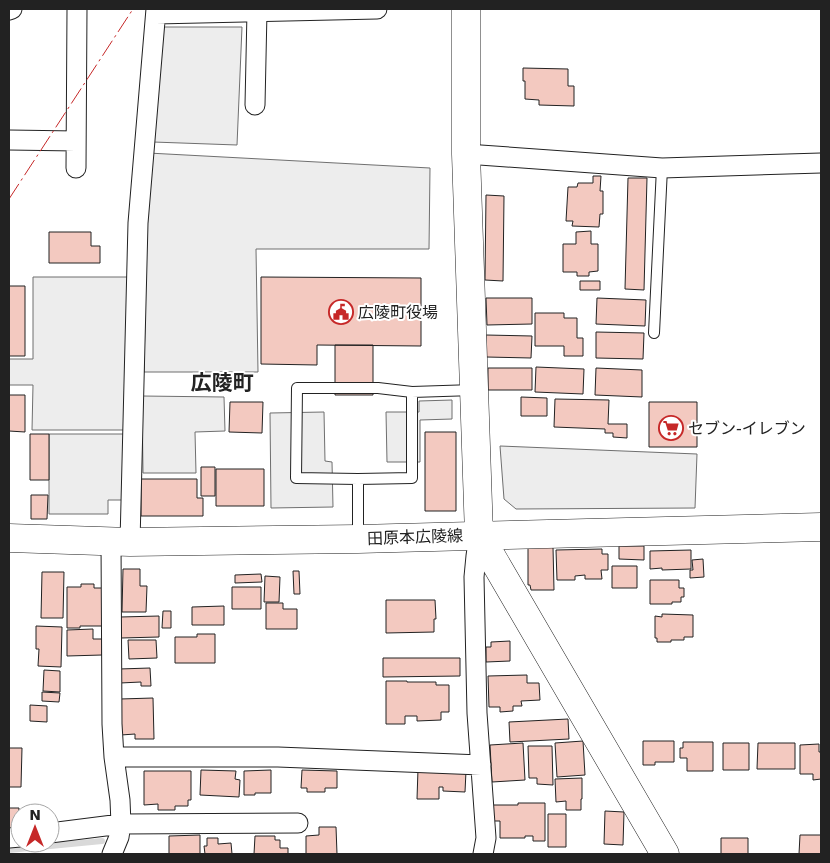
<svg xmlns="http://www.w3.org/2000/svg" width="830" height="863" viewBox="0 0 830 863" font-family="'DejaVu Sans','Noto Sans JP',sans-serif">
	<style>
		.parking { fill: #ededed; stroke: #6f6f6f }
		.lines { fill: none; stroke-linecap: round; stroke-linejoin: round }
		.stream { stroke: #d9d9d9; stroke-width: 6 }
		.building { fill: #f3c9c0; stroke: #222 }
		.lane-casing { stroke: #222; stroke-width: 12 }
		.street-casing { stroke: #222; stroke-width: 21 }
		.secondary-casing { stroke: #222; stroke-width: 29 }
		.lane { stroke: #fff; stroke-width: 10 }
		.street { stroke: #fff; stroke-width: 19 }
		.secondary { stroke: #fff; stroke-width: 28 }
		.power { stroke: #c62828; stroke-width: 1; stroke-dasharray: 18 4 2.5 4; stroke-linecap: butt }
		.labels { text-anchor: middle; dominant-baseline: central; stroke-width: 4; stroke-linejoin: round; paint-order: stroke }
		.poi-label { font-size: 16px; fill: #222; stroke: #fff; text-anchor: start }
		.street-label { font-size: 16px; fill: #222; stroke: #fff }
		.district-label { font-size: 21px; font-weight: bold; fill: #222; stroke: #fff }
	</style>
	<rect width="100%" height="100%" fill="#fff"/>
	<path class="parking" d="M160,27H242L237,145L153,142Z
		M148,153L430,168L429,249H256L258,372H144Z
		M33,277H128L127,430H32L33,385H9V359H33Z
		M142,396L224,397L225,431L195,432L196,473H143Z
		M452,400V419L420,420V462H387L386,412H419V401Z
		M324,412L325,461L332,462L333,507L271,508L270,413Z
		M49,434H125V500H108V514H49Z
		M500,446L697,454L695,508L516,509L504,499Z"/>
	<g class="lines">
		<path class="stream" d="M9,850L102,841"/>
	</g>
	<path class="building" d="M523,68L568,69V86H574V106L539,105V100L525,99V81H523Z
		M593,176H601L600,191H603V214H600L599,227L572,226L573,221H566L568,187H577L578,183H593Z
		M628,178H647L644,290L625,289Z
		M486,195L504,196L503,281L485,280Z
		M591,231V244H598V271L589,272V276H577V272H563V244H576V232Z
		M49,232H91V246H100V263H49Z
		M261,277L421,278V346L317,345V365L261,364Z
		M580,281H600V290H580Z
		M9,286H25V356H9Z
		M486,298H532V324L487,325Z
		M597,298L646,300L645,326L596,324Z
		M535,313H564V318H577V338H583V356H564V346H535Z
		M596,332L644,333L643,359L596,358Z
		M486,335L532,336L531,358L486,357Z
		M335,345H373V395H335Z
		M536,367L584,369L583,394L535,392Z
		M488,368H532V390H488Z
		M596,368L642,370V397L595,395Z
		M9,395H25V432L9,431Z
		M521,397L547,398V416H521Z
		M555,399L609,400L608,424H627V438L613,437V433H605V429L554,427Z
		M230,402H263L262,433L229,432Z
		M649,402H697V447H649Z
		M425,432H456V511H425Z
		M30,434H49V480H30Z
		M201,467H215V496H201Z
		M216,469H264V506H216Z
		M141,479H197V498H203V516H141Z
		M31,495H48L47,519H31Z
		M619,546H644V560L619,559Z
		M553,547L554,590H531L530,585H528V548Z
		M602,549V554H608V570H601L602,579H585V575L575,576V580H557L556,550Z
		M691,550V569L662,570V568L650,569V551Z
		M703,559L704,577L690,578V570H693L692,560Z
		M612,566H637V588H612Z
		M123,569H140V586H147L146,612H122Z
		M293,571H299L300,594H294Z
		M42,572H64L63,618H41Z
		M261,574L262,582L235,583V575Z
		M265,576L280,577L279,602H264Z
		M650,580H679V588H684V597H681V602H672V604H650Z
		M81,584H94V588H102V626H80V628H67V587H81Z
		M232,587H261V609H232Z
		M386,600H435L436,619H434V632L386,633Z
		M266,603H283V609H297V629H266Z
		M224,606V625H192V607Z
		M163,611H171V628H162Z
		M662,614L693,615V637H684V640H671V642H657V638H655V616L662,617Z
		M159,616V637L121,638L120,617Z
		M36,626L62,627L61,667L38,666L39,649H36Z
		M93,629V639H102V655L67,656V630Z
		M197,634H215V663H175V637H197Z
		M128,640H156L157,658L129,659Z
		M510,641V661L486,662V647H491V642Z
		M383,658H460V676L383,677Z
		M150,668L151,686H141V682L120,683L119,669Z
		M44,670L60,671V692L43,691Z
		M527,675V683H539L540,700L521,701L522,706H513V711L500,712V707H489L488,676Z
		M386,681H407V682H436V685H449V712H441V720L417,721V716H405V724H386Z
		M42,692L60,693L59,702L42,701Z
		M153,698L154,739H135V734L121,735L120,699Z
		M30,705L47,706V722L30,721Z
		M568,719L569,739L510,742L509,722Z
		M583,741L585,775L557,777L555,743Z
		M643,741H674V762H655V765H643Z
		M683,742H713V771H687V758H680V748H683Z
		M523,743L525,780L492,782L490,745Z
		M723,743H749V770H723Z
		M758,743H795V769H757Z
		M819,744V752H821V779L813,780V774H800V745Z
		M528,746H552L553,785L537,784V778H529Z
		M9,748H22L21,787H9Z
		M418,769L466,771L465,792L443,791V787H439V799H417Z
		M201,770L236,771L235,779L240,780L239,797L200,795Z
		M271,770V793H255V795H244V771Z
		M302,770L337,771V788H325V792H307V788H301Z
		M144,771H191V800H188V806H175V810H158V804L144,805Z
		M582,778V799H581V810H566V801L556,802L555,779Z
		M518,803H545V841H533V836H525V838H500V821H493V805H518Z
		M9,808H19L18,828H9Z
		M605,811L624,812L623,845L604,844Z
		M548,814H566V847H548Z
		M319,827H336L337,854H306V836L319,835Z
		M200,835V854H169V836Z
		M800,835H821V854H799Z
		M255,836H275V840H280V848H288V854H254Z
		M207,838H218V844L231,843L232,854H205L204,846H207Z
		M721,838H748V854H721Z"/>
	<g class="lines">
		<defs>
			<path id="lane" d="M654,333L662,168
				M412,392V478L358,479L296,478L297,388H378L412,392L474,390
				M358,479V538"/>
			<path id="street" d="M9,10L12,9
				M156,14L377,9
				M255,105L257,11
				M9,140L76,141
				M466,154L662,168L821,163
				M76,168L77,9
				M479,535L476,556L474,577L477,713L485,824L486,838L483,854
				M111,541L112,724L114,757L120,800L121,824L119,837L112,854
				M130,542L138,223L156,9
				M114,757H278L481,765
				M50,833L121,824L298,823
				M9,838L20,837"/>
			<path id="secondary" d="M466,9V154L479,535L665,854
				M9,538L130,542L358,539L821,527"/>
		</defs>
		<use href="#lane" class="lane-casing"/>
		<use href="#street" class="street-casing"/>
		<use href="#secondary" class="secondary-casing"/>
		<use href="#lane" class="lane"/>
		<use href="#street" class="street"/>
		<use href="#secondary" class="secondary"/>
		<path class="power" d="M9,199L133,9"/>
	</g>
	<defs>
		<symbol id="civic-ring" viewBox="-11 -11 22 22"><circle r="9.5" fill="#fff" stroke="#c62828" stroke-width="1.5"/><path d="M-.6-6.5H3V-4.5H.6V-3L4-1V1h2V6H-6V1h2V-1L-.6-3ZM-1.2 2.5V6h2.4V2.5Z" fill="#c62828"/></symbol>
		<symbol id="supermarket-ring" viewBox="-11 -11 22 22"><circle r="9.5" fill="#fff" stroke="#c62828" stroke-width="1.5"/><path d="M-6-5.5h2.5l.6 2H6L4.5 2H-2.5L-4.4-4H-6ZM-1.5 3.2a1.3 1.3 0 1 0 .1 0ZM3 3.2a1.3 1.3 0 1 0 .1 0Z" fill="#c62828"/></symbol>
	</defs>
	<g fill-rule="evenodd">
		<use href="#civic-ring" x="327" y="298" width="28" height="28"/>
		<use href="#supermarket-ring" x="657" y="414" width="28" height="28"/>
	</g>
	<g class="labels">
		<g class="poi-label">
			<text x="358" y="312">広陵町役場</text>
			<text x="688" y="428">セブン-イレブン</text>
		</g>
		<g class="street-label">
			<text transform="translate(415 537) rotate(-2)">田原本広陵線</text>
		</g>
		<g class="district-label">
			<text x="222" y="383">広陵町</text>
		</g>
	</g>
	<rect width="830" height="863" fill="none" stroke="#222222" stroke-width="20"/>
	<g transform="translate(35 828)"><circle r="24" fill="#ffffff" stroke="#a7a7a7"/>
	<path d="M0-4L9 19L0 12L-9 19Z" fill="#c62828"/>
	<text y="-8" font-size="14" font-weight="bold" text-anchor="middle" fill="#222222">N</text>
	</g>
</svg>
